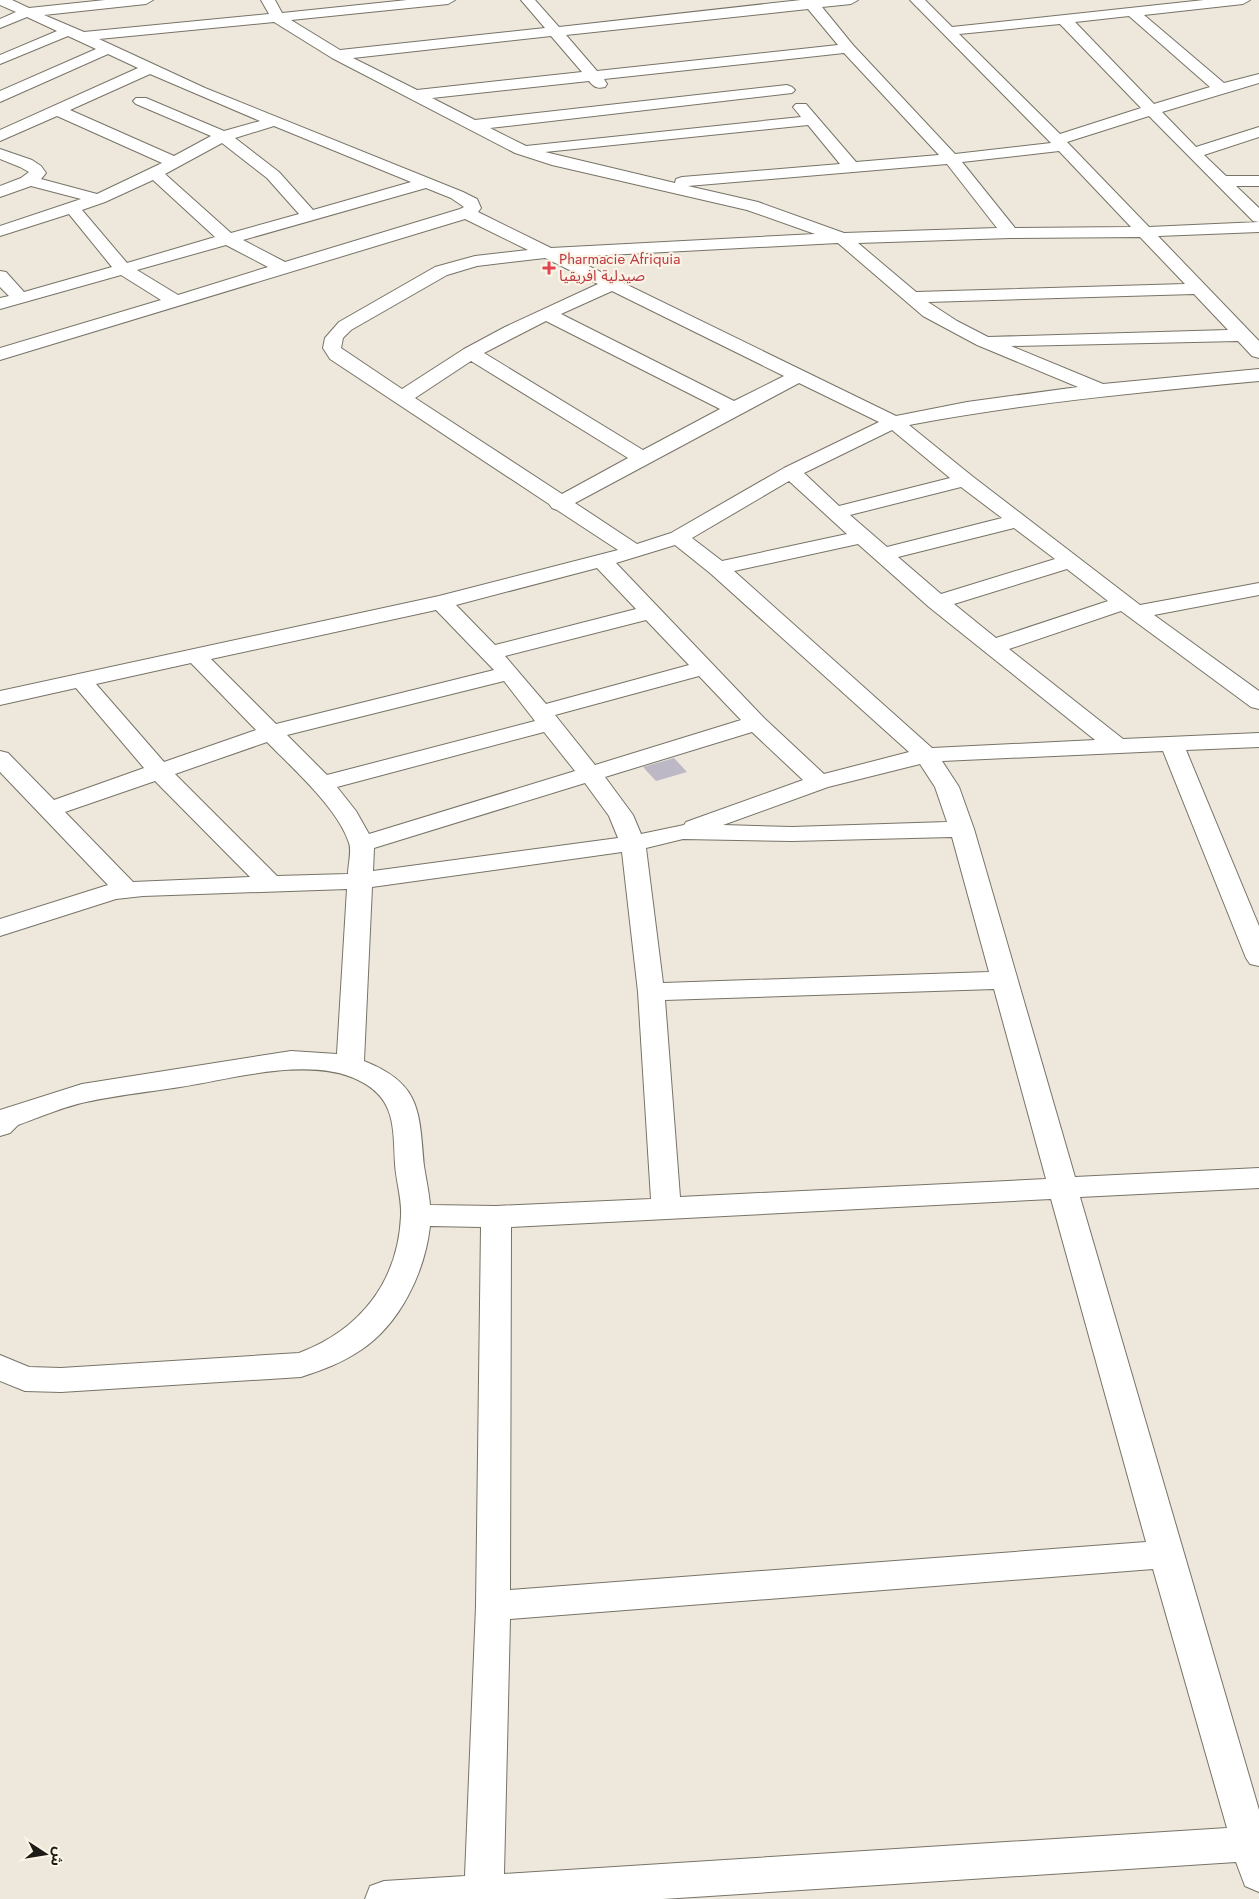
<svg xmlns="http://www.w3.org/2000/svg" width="1259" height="1899" viewBox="0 0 1259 1899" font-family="Jost,'Noto Sans Arabic',sans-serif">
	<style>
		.building { fill: #bdb8c5 }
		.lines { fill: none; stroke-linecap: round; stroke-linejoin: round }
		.minor-casing { stroke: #787367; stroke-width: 2 }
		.minor { fill: #fff; fill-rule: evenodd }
		.health-dot { fill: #e0444e; stroke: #fbf5e8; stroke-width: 2 }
		.labels { text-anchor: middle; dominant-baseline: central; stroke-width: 4.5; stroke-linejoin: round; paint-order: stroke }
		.far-health-label { font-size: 15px; fill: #be3a42; stroke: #fbf5e8; text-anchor: start }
	</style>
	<rect width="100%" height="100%" fill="#ede8db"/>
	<path class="building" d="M674,758L687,772L656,781L643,767Z"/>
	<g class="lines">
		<defs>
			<path id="minor" d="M0,0H12L29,8L105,0H153L146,4L44,15L84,32L269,14L261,0H275L282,13L407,0H455L448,4L291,20L340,50L545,28L521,0H535L559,27L801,0H858L851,4L822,7L853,45L955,154L1051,143L910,0H925L952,27L1204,0H1250L1243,4L1144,15L1224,83L1259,74V83L1162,112L1196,147L1259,127V137L1204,155L1226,176H1259V186H1236L1259,208V232L1158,236L1259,341V358L1252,356L1238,341L1011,346L1103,384L1259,369V381C1142,392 1025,403 909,425L972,476L1140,605L1259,583V595L1154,615L1259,691V709L1251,707L1121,611L1009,649L1123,739L1259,733V747L1186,750L1259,926V966L1250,964L1246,958L1163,751L942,761L959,787L974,829L1075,1177L1259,1168V1188L1080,1197L1259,1810V1892L1245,1886L1236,1862L663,1899H365L370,1886L384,1881L465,1876L476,1606L481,1227L430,1226C425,1272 400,1324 361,1350C342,1363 322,1370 301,1377L61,1392L25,1391L0,1381V1355L29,1367L61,1368L299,1353C360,1330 398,1282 401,1216C402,1199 396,1181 395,1164C393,1127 396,1098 358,1080C310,1056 231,1079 180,1087C149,1092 117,1095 86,1102C63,1107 40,1117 18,1125L10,1133L0,1136V1110L82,1084L291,1051L337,1054L347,889L143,896L116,899L0,936V919L108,885L0,772V751L8,753L54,800L144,768L76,688L0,705V691L439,596L618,550L557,510L552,508L549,504L330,359L323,348L325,338L339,322L435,267L475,256L528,250L465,219L0,360V348L161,300L121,275L0,309V298L9,296L0,287V271L6,272L24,292L112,267L69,214L0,236V226L81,199L31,186L0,197V186L21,178L29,172L20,167L0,159V149L32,160L41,166L46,173L41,179L97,194L162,163L57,116L0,141V130L138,68L108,54L0,102V91L96,49L68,36L0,64V55L57,31L27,17L0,28V19L16,12L0,5ZM808,9L838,45L597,71L566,35ZM1129,16L1210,87L1154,104L1075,22ZM274,22L332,58L515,153L552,165L747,210L815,234L551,248L478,212L481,208L477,199L463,192L205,88L99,39ZM1060,24L1141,108L1060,134L959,34ZM551,36L582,72L417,90L353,58ZM844,53L939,155L856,162L806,104H796L793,107L801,117L526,146L490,128L792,93L795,90L792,87L787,85L475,120L432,98L589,81C594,87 597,89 605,87L607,84L604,79ZM150,74L260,121L224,131L146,98H136L133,101L136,104L211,136L174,156L70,110ZM1149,116L1253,221L1259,222L1149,227L1067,142ZM808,125L840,164L682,177L676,179L675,183L545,152ZM274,126L411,182L313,210L279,172L235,138ZM222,143L267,178L299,214L231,233L165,174ZM1059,151L1131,227L1015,228L962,162ZM947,164L997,228L844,233L758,202L688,186ZM153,180L215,237L127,263L82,210L105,202ZM426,188L451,198L464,207L460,209L285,262L243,240ZM1140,237L1185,284L916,292L858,243L1010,238ZM838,243L923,316L977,345L1078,387L967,402L896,416L570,257ZM226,245L268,267L178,295L137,270ZM545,258L598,284L505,327L464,349L402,389L341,348L343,338L351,330L447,275L477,266ZM612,291L784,376L734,401L561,314ZM1194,294L1228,330L988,337L957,321L928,302ZM546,321L720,409L643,450L484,353ZM471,361L628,458L562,494L415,398ZM799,383L879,422L784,468L671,533L637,544L575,503ZM892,430L950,478L839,506L804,473ZM789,481L847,534L722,561L692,538ZM961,487L1002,518L887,547L850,515ZM1014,528L1055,559L941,594L898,557ZM858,544L929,607L1095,740L932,748L734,571ZM675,545L710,573L909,752L824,774L764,718L616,563ZM597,568L636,609L495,645L456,605ZM1067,569L1108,601L996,638L954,604ZM436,610L494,670L276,724L211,659ZM646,620L689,665L546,704L505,656ZM191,663L256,730L164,762L96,684ZM699,676L741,720L595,765L555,715ZM504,681L535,721L327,775L287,735ZM544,732L575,771L369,834L356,811L337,787ZM752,732L803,780L686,822L684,825L641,834L633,815L605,777ZM267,742C292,768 338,808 349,843C352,851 348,865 348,874L277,876L175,774ZM920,764L935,787L947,822L792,827L723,825L828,787ZM155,781L250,877L133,882L65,812ZM585,783L609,816L618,838L373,871L374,848ZM952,837L989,972L663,983L646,848L683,839L792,841ZM622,852L638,992L651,1199L496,1206L430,1205C429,1192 426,1179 424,1166C419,1112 422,1084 364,1061L372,887ZM994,989L1046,1179L680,1197L665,1000ZM1051,1199L1146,1542L510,1590L511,1227ZM1153,1569L1227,1828L504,1874L510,1619Z"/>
		</defs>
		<use href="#minor" class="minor-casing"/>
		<use href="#minor" class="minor"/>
	</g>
	<path class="health-dot" d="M546.5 260.5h5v5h5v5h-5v5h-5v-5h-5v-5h5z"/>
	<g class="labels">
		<g class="far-health-label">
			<text x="559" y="259">Pharmacie Afriquia<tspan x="559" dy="17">صيدلية افريقيا</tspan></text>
		</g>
	</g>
	<g transform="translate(45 1854) rotate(102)" stroke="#fbf5e8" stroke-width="4" paint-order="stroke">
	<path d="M0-4L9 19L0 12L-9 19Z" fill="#1e1c17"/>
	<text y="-8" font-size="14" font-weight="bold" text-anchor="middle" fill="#1e1c17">ش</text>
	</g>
</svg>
